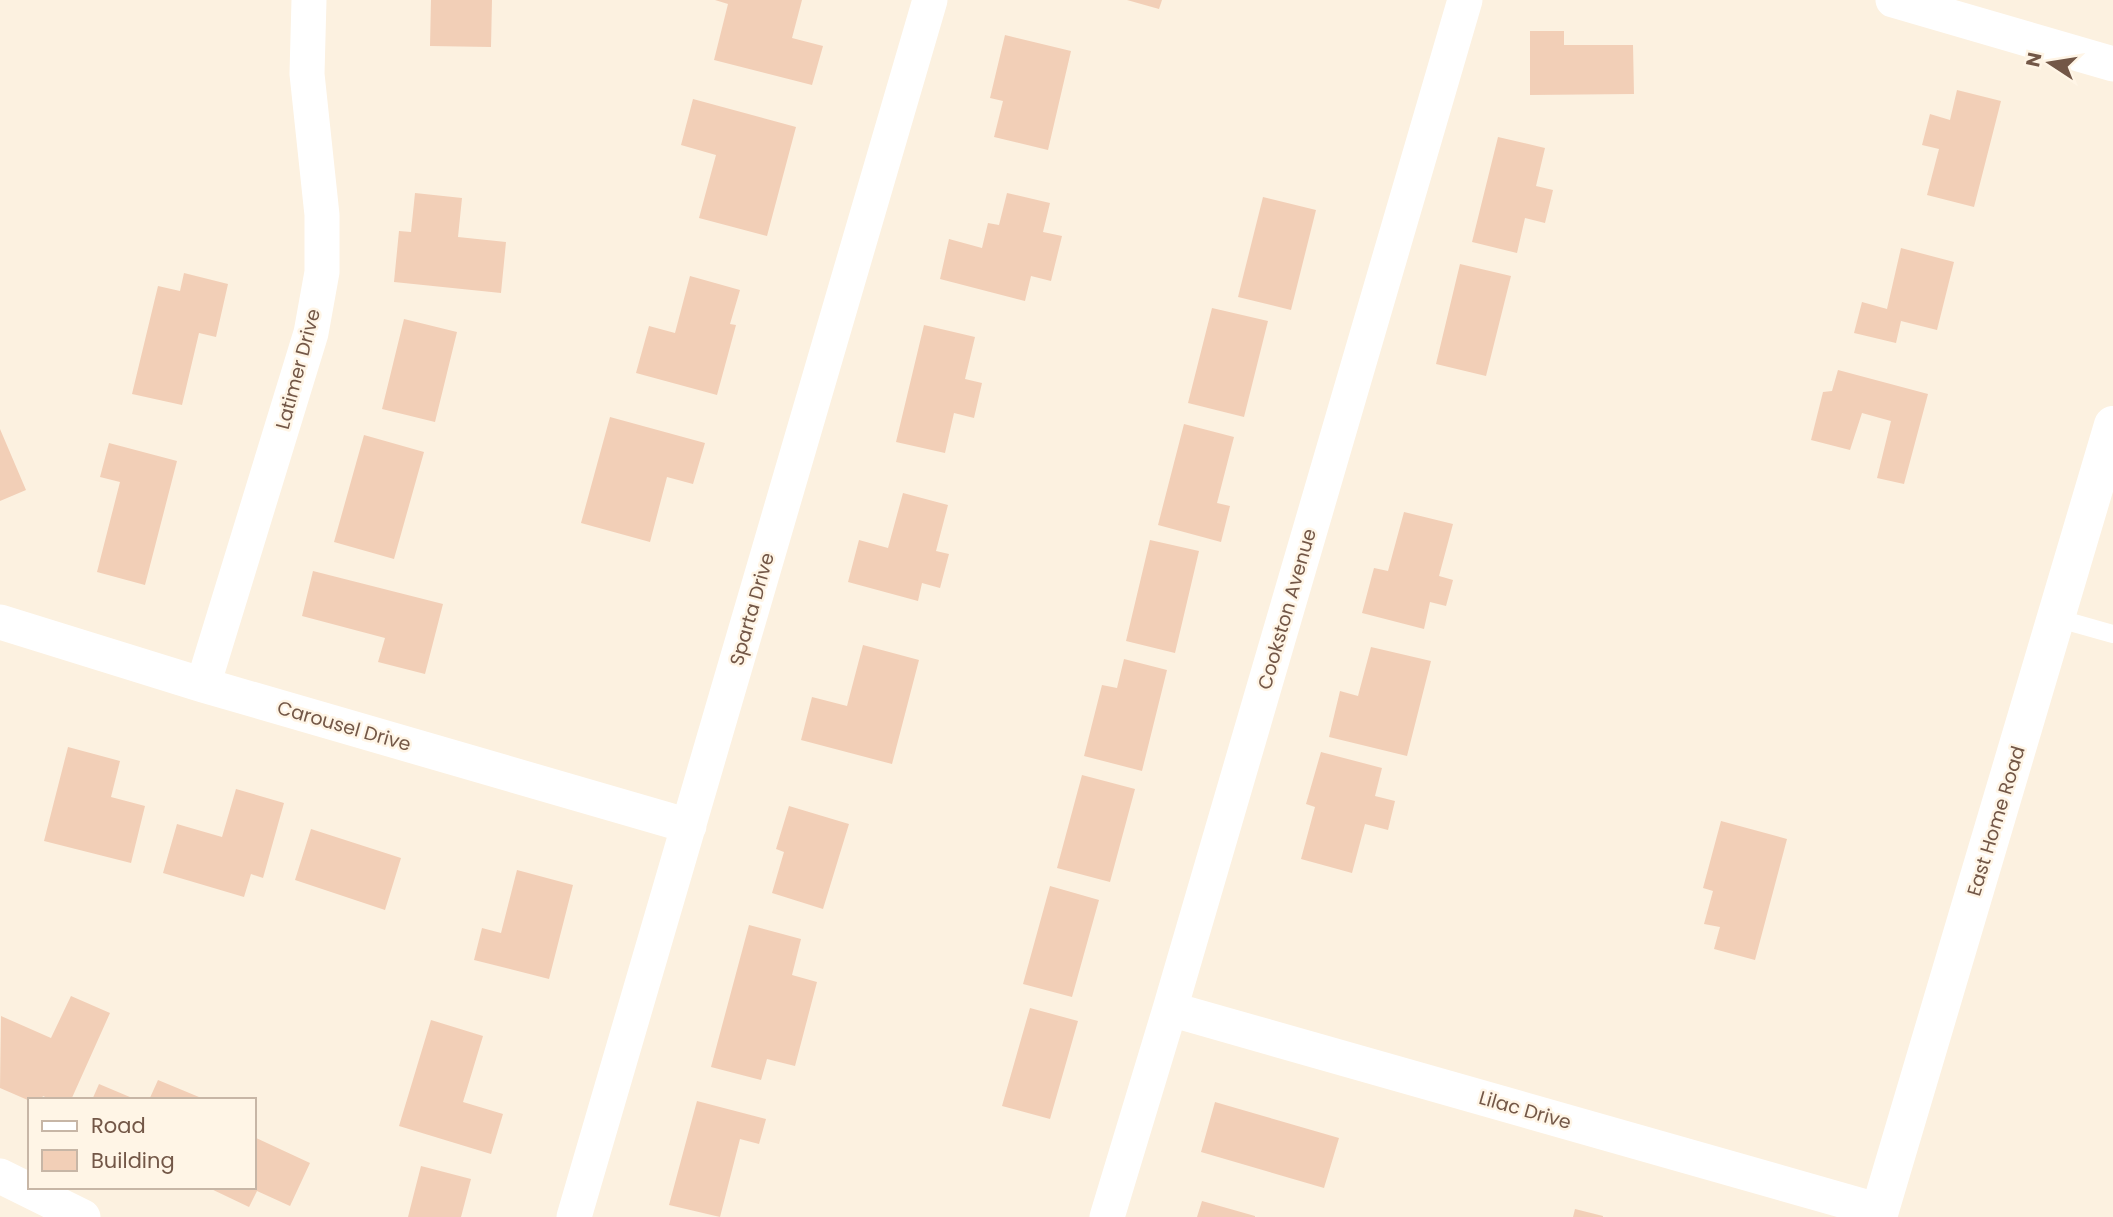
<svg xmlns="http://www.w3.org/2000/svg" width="2113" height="1217" viewBox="0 0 2113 1217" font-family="Poppins,sans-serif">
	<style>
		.building { fill: #f2cfb7 }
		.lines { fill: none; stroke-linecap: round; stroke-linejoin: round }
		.service { stroke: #fff; stroke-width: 18 }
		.minor { stroke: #fff; stroke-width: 35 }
		.tertiary { stroke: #fff; stroke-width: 38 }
		.labels { text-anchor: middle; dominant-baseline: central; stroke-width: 5; stroke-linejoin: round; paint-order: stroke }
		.street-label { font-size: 19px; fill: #735747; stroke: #fff5e6 }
	</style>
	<rect width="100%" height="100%" fill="#fcf1e0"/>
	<path class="building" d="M431,0H492L491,47L430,46Z
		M715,0H802L792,38L823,46L812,85L714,60L728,4Z
		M1127,0H1162L1159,9Z
		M1530,31H1564V45H1633L1634,94L1530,95Z
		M1005,35L1071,51L1048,150L994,137L1003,101L990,98Z
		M1957,90L2001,101L1974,207L1927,195L1939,149L1922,145L1930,114L1950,120Z
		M693,99L796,127L767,236L699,218L716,155L681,145Z
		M1498,137L1545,148L1536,186L1553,190L1545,223L1525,218L1517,253L1472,242Z
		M415,193L462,198L458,237L506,242L501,293L394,282L399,231L411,232Z
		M1007,193L1050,203L1043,232L1062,236L1051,281L1031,276L1025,301L940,279L949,239L982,248L988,223L999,225Z
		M1263,197L1316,210L1291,310L1238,297Z
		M1901,248L1954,262L1937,330L1901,321L1896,343L1854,333L1862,302L1887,309Z
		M1460,264L1511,276L1486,376L1436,364Z
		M184,273L228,284L216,337L199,333L182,405L132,394L158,286L180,291Z
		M690,276L740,290L730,324L736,325L717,395L636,373L649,326L675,333Z
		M1212,308L1268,321L1244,417L1188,403Z
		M404,319L457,332L435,422L382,409Z
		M924,325L975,337L965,379L982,383L974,418L954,413L945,453L896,442Z
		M1838,370L1928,394L1904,484L1877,478L1891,421L1862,413L1850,450L1811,440L1823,392L1832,391Z
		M610,417L705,443L693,484L667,477L650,542L581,523Z
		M1184,424L1234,437L1217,503L1230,506L1221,542L1158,525Z
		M0,429L26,490L0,501Z
		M364,435L424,452L394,559L334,542Z
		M109,443L177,461L145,585L97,572L120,482L100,477Z
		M903,493L948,505L936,551L949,554L940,588L922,583L918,601L848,582L859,540L888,548Z
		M1404,512L1453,524L1439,576L1453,580L1446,606L1430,602L1424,629L1362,613L1374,568L1388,571Z
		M1150,540L1199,551L1175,653L1126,641Z
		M313,571L443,604L425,674L378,662L385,638L302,616Z
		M863,645L919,660L892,764L801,740L812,697L847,706Z
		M1371,647L1431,661L1407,756L1329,737L1340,691L1358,696Z
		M1124,659L1167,670L1142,771L1084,756L1102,685L1117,688Z
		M68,747L120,761L111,797L145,806L131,863L44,841Z
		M1321,752L1382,768L1375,796L1395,801L1388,830L1365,824L1352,873L1301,859L1315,807L1306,804Z
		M1082,775L1135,789L1110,882L1057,868Z
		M236,789L284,803L263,878L251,874L244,897L163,873L177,824L222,837Z
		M789,806L849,824L823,909L772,893L784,852L776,849Z
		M1721,821L1787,839L1755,960L1714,949L1720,927L1704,924L1713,891L1703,888Z
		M311,829L401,858L385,910L295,880Z
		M517,870L573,885L549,979L474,960L482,928L501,933Z
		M1050,886L1099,900L1072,997L1023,984Z
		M749,925L801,939L792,975L817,982L795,1066L767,1059L761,1080L711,1067Z
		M71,996L110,1013L71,1100H52L43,1096L41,1100H30V1101L0,1088L1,1016L51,1038Z
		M1030,1008L1078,1021L1050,1119L1002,1106Z
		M431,1020L483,1036L463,1102L503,1114L491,1154L399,1126Z
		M158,1080L199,1097L198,1100H149Z
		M99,1084L137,1100H92Z
		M697,1101L766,1119L759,1144L740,1139L720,1217L669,1205Z
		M1215,1102L1339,1138L1324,1188L1201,1152Z
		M254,1137L310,1163L290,1206L257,1191L249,1207L207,1187H254Z
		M421,1166L471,1179L461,1217H408Z
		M1202,1201L1255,1216V1217H1197Z
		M1575,1209L1603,1216V1217H1573Z"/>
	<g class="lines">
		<path class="service" d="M2056,618L2113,634"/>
		<path class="minor" d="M1893,0L2113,64
			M0,622L203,685L689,826
			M203,685L311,333L322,272V215L307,74L309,0
			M1170,1009L1880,1211
			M0,1176L83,1217
			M574,1217L930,0
			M1107,1217L1170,1009L1465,0"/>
		<path class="tertiary" d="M1878,1217L2113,425"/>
	</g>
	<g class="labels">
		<g class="street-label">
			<text transform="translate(298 369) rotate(-75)">Latimer Drive</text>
			<text transform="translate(752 609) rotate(-74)">Sparta Drive</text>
			<text transform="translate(1287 609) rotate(-74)">Cookston Avenue</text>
			<text transform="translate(344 726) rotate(16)">Carousel Drive</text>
			<text transform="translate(1996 821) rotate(-73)">East Home Road</text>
			<text transform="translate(1525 1110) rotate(16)">Lilac Drive</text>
		</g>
	</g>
	<rect x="28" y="1098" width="228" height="91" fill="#fff5e6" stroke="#c7b6a6" stroke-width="2"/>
	<rect x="42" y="1121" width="35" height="10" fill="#ffffff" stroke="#c7b6a6" stroke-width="2"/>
	<text x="91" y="1133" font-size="21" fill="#735747">Road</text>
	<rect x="42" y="1150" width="35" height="21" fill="#f2cfb7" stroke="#c7b6a6" stroke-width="2"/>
	<text x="91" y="1168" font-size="21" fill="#735747">Building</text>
	<g transform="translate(2050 63) rotate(282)" stroke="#fff5e6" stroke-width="5" paint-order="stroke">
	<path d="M0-5L12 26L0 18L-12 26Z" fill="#735747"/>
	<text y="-10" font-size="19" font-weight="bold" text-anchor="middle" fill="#735747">N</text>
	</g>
</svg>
